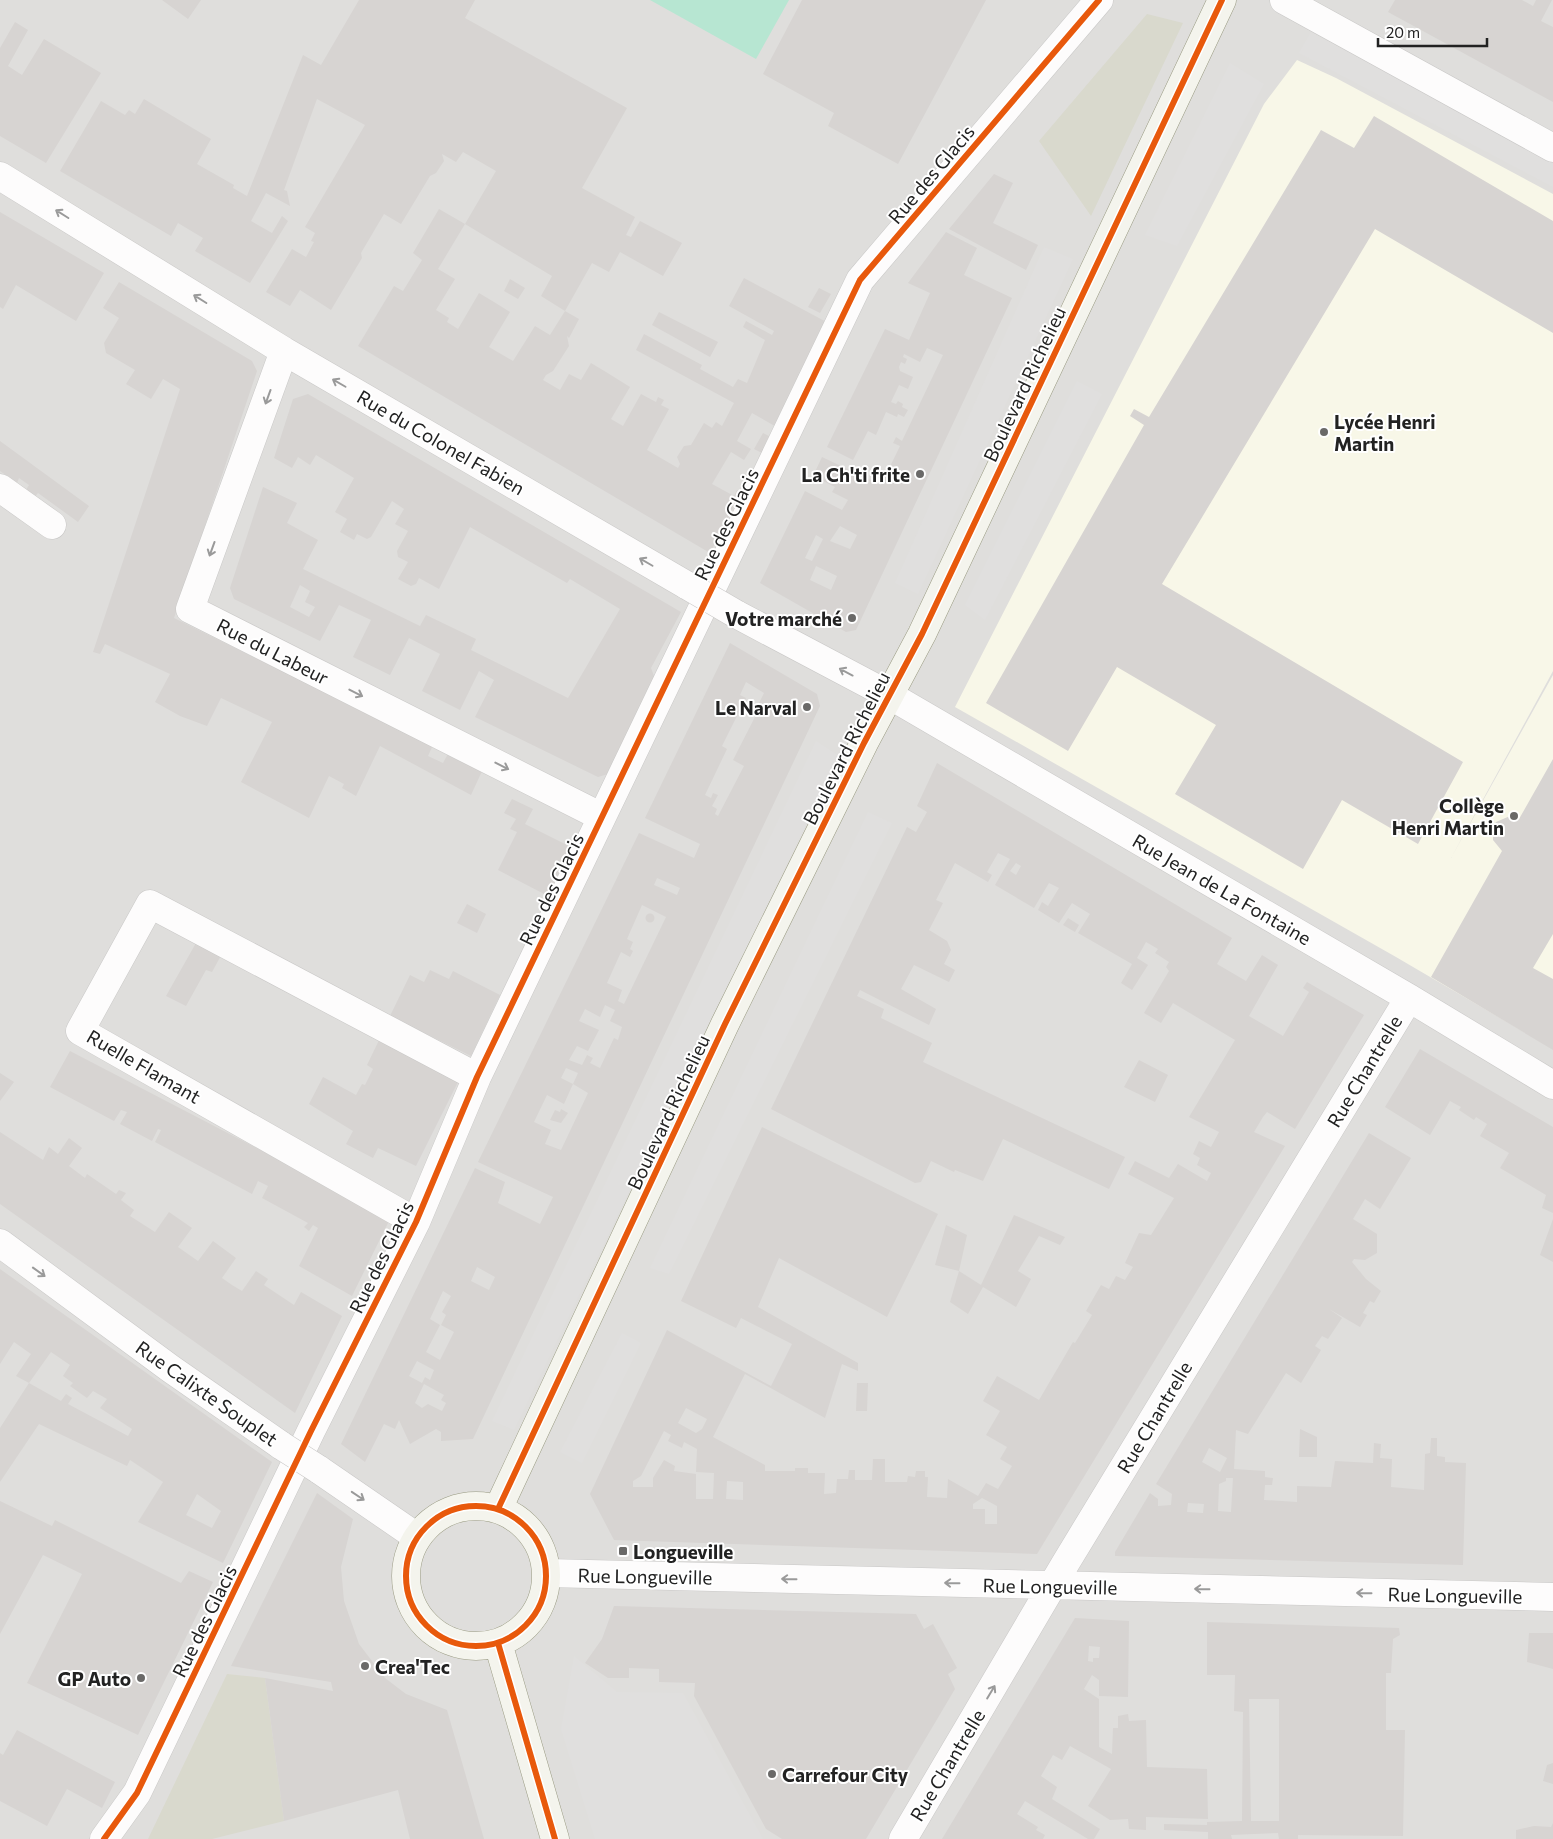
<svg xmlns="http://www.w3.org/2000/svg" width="1553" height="1839" viewBox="0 0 1553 1839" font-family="Commissioner,sans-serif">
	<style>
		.residential { fill: #dfdedc }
		.education { fill: #f8f7e8 }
		.construction { fill: #d9d9cd }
		.pitch { fill: #b7e6d2 }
		.parking { fill: #e0dfde }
		.building { fill: #d7d4d2; fill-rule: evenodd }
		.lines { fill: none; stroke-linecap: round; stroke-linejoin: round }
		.minor-casing { stroke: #c9c8c7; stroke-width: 29 }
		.secondary-casing { stroke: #999a82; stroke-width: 29 }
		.minor { stroke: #fdfcfc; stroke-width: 28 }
		.secondary { stroke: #f4f4ed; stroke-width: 28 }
		.minor-bridge-casing { stroke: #c9c8c7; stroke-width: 29; stroke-linecap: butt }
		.minor-bridge { stroke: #fdfcfc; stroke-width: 28 }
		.cycleway-casing { stroke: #fff; stroke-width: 9 }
		.cycleway { stroke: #e8590c; stroke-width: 6 }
		.oneway { stroke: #9a9a9a }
		.poi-dot { fill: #6a6968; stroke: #fff; stroke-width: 2 }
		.labels { text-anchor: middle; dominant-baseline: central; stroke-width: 4; stroke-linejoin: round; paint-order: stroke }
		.street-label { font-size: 19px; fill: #222; stroke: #fff }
		.poi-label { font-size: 19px; font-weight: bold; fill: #222; stroke: #fff; text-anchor: end }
	</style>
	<rect width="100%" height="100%" fill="#f0eeeb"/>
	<path class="residential" d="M0,0H1553V1839H0Z"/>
	<path class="education" d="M1297,60L1336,78L1553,194V671L1451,858L1553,675V1049L1396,957L955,707L1264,104Z"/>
	<path class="construction" d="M1147,14L1183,23L1091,216L1039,141Z
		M227,1674L265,1678L284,1821L212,1839H148Z"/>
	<path class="pitch" d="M650,0H789L756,59Z"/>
	<path class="parking" d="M1311,32L1553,160V187L1299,53Z
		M1230,63L1264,84L1177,246L1145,235Z
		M1044,247L1073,259L918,594L895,583Z
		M1077,381L1102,394L985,620L965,605Z
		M816,741L839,756L514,1430L492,1421Z
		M868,812L892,823L669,1274L650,1268Z
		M622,1333L641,1343L582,1463L560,1452Z
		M574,1656L617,1692L683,1693L763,1839H595L561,1729Z"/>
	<path class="building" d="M162,0H201L188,19Z
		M359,0H475L465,18L627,108L582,188L635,217L626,235L631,237L640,221L682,243L663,276L620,252L609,272L592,263L565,311L541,296L552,276L465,224L496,171L463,152L456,162L442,154L444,161L436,173L430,176L401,224L384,214L361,253L362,258L331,310L300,290L290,306L266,292L292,249L306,257L314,242L311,241L315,233L305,227L365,125L317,99L284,190L287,191L290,206L266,193L251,221L272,233L282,216L288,221L250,283L195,251L203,238L178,223L171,236L60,171L101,101L125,115L129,110L135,114L144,99L211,139L197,164L234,185L233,188L247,196L303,55L321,65Z
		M802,0H986L898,164L828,126L834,113L763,74Z
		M1395,0H1522L1533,6L1536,0H1552L1541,21L1553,27V102L1388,12Z
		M15,22L28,30L8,66L22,75L44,39L101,73L46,163L0,136V48Z
		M1374,116L1553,221V333L1375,229L1162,584L1463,762L1418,844L1342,800L1303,869L1175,794L1216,725L1117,667L1068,751L986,703L1144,425L1130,416L1134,409L1149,417L1321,130L1354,148Z
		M994,174L1013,183L993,223L1038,245L1026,270L949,229Z
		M439,209L465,224L438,269L455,279L436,310L449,318L447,322L458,329L479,293L494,302L510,312L489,347L513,361L535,326L550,335L565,311L579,319L569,338L567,336L569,346L553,371L546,375L543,380L560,390L569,374L581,380L591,363L606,372L630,387L611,419L623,426L641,394L656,402L658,397L664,400L661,405L669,409L647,450L678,468L680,464L677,457L684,446L691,445L704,423L712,428L716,422L722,426L734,403L636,350L644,334L702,365L700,369L733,387L738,379L747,383L765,340L743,327L746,321L772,335L774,331L729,306L744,278L832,325L780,429L752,413L737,441L751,449L744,460L731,452L712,484L734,496L737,490L747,496L736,503L710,553L358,346L394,286L403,291L422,260L413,253Z
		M0,212L104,273L76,321L16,285L3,309L0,307Z
		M946,232L977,248L964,275L1012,298L856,630L846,632L760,583L805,491L842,510L848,500L832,492L835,487L813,476L822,457L881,485L900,446L893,443L896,437L902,441L943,355L927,348L920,362L904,354L903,357L907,359L905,364L901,362L899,367L900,371L913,377L908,389L899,385L891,402L896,404L898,401L903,404L902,407L908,410L904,417L898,414L897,417L886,412L876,435L868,431L853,460L827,447L885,329L909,340L930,293L908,283ZM840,526L857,535L850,549L830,541ZM816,535L823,539L812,561L805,558ZM816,566L837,576L831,590L810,580Z
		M510,279L525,288L518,299L504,291Z
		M119,282L252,361L257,371L174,618L433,745L428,756L443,763L449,752L483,769L471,795L380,746L356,796L342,788L344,784L329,776L309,818L241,782L272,722L221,698L207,726L180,716L155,702L170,674L105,644L100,654L93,652L180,389L163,379L151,399L126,384L135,370L106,353L104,343L119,318L103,308Z
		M819,288L831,294L820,313L808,307Z
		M659,312L718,342L710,357L652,325Z
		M308,394L681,612L651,668L655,679L608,774L598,777L475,717L494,680L479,671L460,710L422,691L440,654L409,638L390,675L353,657L371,620L339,605L320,641L234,599L230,588L263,487L297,503L287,523L318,540L303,569L420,626L426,615L476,639L471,650L568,698L620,609L570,579L567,583L470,527L439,589L419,578L416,584L411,586L398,579L408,562L398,557L397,551L408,531L395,524L404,509L392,501L371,537L367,539L357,534L354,540L340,532L347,519L335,512L354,478L316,455L310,465L298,457L292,468L274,458L293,399ZM300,585L310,591L305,602L315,607L309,617L290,607Z
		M763,433L775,439L766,455L754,449Z
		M0,441L89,506L78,522L38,493L33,499L24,493L29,485L19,478L17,483L0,471Z
		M730,643L817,694L820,706L473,1439L441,1441V1432L436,1429L410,1444L399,1420L395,1429L384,1424L365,1462L341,1444L475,1168L505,1182L498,1203L540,1224L553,1197L478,1162L639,833L694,858L700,844L645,818ZM746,682L764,693L758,705L754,703L751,709L757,713L733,760L744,766L718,816L715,814L717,809L712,806L718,795L713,793L711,798L705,795L727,749L722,746L746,698L740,695ZM657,878L680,888L677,895L654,885ZM642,905L666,917L624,1004L618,1001L622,990L607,983L621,952L630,957L633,951L630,949L633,942L627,939ZM605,1005L615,1010L610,1021L622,1027L618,1040L614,1038L600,1068L590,1063L593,1058L587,1055L582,1065L569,1060L577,1046L588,1051L599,1030L579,1021L585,1009L600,1017ZM566,1068L578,1073L573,1084L588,1093L561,1150L545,1144L551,1130L534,1122L547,1095L564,1104L573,1084L561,1078ZM477,1267L495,1277L489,1290L471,1281ZM443,1291L451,1296L442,1312L446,1315L441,1325L454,1332L440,1360L426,1352L440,1325L430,1319ZM417,1361L434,1370L430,1380L425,1377L422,1383L409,1376ZM424,1384L444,1395L441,1400L446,1403L442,1411L428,1404L422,1408L415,1403Z
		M1553,759V934L1533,968L1553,979V1050L1431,977L1502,851L1493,840V828L1496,822L1510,816L1519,819Z
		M937,763L1232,938L1217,964L1246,981L1262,955L1278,965L1249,1016L1283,1036L1309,992L1303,988L1307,982L1364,1015L1295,1129L1267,1112L1263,1117L1254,1132L1285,1146L1037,1554L614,1540L590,1494L667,1330L771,1386L792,1344L741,1318L736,1328L681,1301L762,1127L938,1214L887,1317L779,1258L758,1307L858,1363V1371L842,1364L825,1418L745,1374L713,1437L765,1465V1471H795V1468H808V1473H825L824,1494L836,1493L837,1479H848L849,1470H855V1480H872L873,1459H885V1482H907L908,1476L915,1477L916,1471H925V1477H928L927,1497L947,1498L948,1479L978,1496L986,1483L998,1489L1012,1466L1000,1459L1007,1447L986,1435L1000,1411L983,1401L997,1376L1039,1400L1073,1342L1075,1343L1092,1315L1086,1311L1101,1285L1109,1289L1116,1276L1125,1280L1133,1267L1125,1263L1139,1233L1151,1235L1174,1198L1128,1174L1135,1161L1169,1178L1178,1164L1207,1181L1211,1173L1197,1165L1200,1158L1193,1154L1199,1141L1211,1147L1219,1132L1189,1117L1235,1040L1173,1003L1161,1023L1144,1013L1169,971L1166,967L1169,962L1155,953L1158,949L1146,942L1137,958L1148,965L1132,990L1121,983L1132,964L1078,933L1090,914L1072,903L1059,923L1038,910L1042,902L1048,906L1059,888L1049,883L1034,908L995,885L1010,859L998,853L987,872L992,875L988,882L955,863L936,900L943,903L929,930L947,941L951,950L944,964L955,970L949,982L914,965L901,989L936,1009L929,1025L860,990L857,996L884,1009L881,1018L932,1043L923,1062L1125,1157L1109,1189L1003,1139L983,1181L955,1170L954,1172L931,1161L921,1182L915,1183L771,1109L907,827L916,832L927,812L917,806ZM1016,863L1021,866L1016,875L1010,871ZM686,1408L707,1419L702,1429L696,1433L678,1423ZM664,1431L671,1435L668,1441L682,1448L684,1442L697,1449L696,1472L714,1473L713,1499H696V1474L674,1471L675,1466L664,1460L653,1478V1487H633V1481L641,1476ZM727,1481L743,1482V1500L726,1499ZM982,1498L997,1506V1524H985V1509H973V1504Z
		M512,799L533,809L525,824L571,847L548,896L498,870L517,832L510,829L516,819L504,813Z
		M467,904L486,914L477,933L457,923Z
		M645.5 918a4.5 4.5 0 1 1 9 0a4.5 4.5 0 1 1-9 0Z
		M1068,918L1079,925L1075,932L1063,925Z
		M196,943L224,950L212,972L206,970L186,1006L166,996Z
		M430,970L449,979L453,971L500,995L471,1056L390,1016L410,975L424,982Z
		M382,1034L462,1074L416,1166L378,1148L373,1158L346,1144L353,1131L309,1104L323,1077L356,1095L362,1084L365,1085L373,1069L367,1065Z
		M1420,1049L1553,1127V1213L1542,1208L1546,1195L1500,1168L1509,1153L1480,1136L1487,1124L1476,1117L1474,1120L1459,1110L1461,1107L1450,1101L1430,1135L1385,1107Z
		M70,1051L385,1215L388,1223L352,1296L299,1266L318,1228L313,1225L309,1231L304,1227L308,1223L262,1198L268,1186L258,1181L252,1194L155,1142L161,1130L158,1129L152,1141L120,1124L127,1112L121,1110L114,1121L50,1087Z
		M1139,1060L1168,1075L1155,1102L1124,1087Z
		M0,1073L14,1082L0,1101Z
		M561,1109L568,1113L561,1123L550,1120L555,1110L560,1112Z
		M0,1132L43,1160L49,1147L58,1154L69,1138L82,1148L69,1166L85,1178L87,1174L116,1194L119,1190L126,1193L121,1200L134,1210L130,1216L155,1232L169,1212L192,1228L178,1247L198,1261L213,1241L236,1258L222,1278L232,1285L242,1291L256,1271L268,1279L264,1285L294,1305L301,1292L342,1316L295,1413L0,1204Z
		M1369,1133L1411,1158L1380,1209L1365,1199L1353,1219L1377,1234V1253L1365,1260L1354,1259L1352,1262L1366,1279L1381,1291L1374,1303L1370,1301L1363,1313L1367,1315L1360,1327L1329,1309L1342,1318L1328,1339L1322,1336L1315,1346L1321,1350L1301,1383L1286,1373L1248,1434L1236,1430L1234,1469L1265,1471V1477L1273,1478L1272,1485H1265L1264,1500L1297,1502V1486L1331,1487L1335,1461L1373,1463L1374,1443L1381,1444L1380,1458L1392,1459L1391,1487L1424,1490L1425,1454L1430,1453L1431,1438H1437V1456L1445,1457V1462L1466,1463L1463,1565L1115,1556V1552L1150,1493L1158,1499V1506L1171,1505L1172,1494L1156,1484ZM1209,1448L1227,1458L1220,1472L1202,1462ZM1226,1478H1233L1231,1512L1218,1511L1219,1484L1226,1481ZM1188,1503L1204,1504L1203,1513L1187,1512Z
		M1014,1215L1065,1237L1060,1245L1039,1236L1018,1271L1031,1279L1016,1307L983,1287L968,1314L950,1302L959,1271L981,1285Z
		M1553,1219V1262L1540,1255Z
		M946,1225L967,1235L959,1271L935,1265Z
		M0,1269L272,1462L223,1563L138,1522L163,1482L130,1460L127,1466L39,1424L0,1482V1428L29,1383L61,1401L66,1394L72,1398L68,1404L128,1436L132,1429L100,1408L107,1399L93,1391L87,1398L70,1386L73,1383L63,1376L70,1365L51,1352L29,1383L16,1376L31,1354L14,1342L0,1364ZM197,1494L221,1511L212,1528L186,1515Z
		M857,1383H868L867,1411H856Z
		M1300,1429L1317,1437V1457H1299Z
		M317,1493L353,1519L341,1567L344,1601L359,1644L385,1678L406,1694L447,1710L484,1839H410L398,1790L284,1821L265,1678L333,1691L331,1682L231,1666Z
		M0,1501L52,1526L55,1520L181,1583L189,1571L213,1582L138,1735L27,1683L82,1574L43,1555L0,1634Z
		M614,1606L916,1614L924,1629L933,1624L957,1668L948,1674L955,1689L866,1839H782L766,1829L694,1696L695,1683L659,1682V1669L629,1668V1678H608L585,1663L602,1639Z
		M1075,1618L1129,1621L1128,1697L1099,1696V1680L1092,1675L1084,1689L1099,1699V1747L1112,1754L1113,1728H1118V1716L1128,1714L1129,1721L1146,1720L1147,1767L1207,1769L1208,1819L1146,1817V1830L1129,1829L1128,1819L1110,1820L1088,1806L1111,1769L1070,1746L1062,1760L1053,1755L1041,1776L1057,1787L1052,1799L1100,1829L1094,1839H1088L1025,1801L1017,1814L1038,1827L1036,1830L1045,1835L1043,1839H942ZM1089,1646L1100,1647L1099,1658H1093V1662L1088,1661Z
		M1207,1622L1399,1628L1400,1635L1393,1639L1391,1673H1386V1730H1405L1403,1836L1298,1835V1839H1279L1278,1833L1231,1835L1232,1839H1208V1832L1164,1830V1824L1207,1825V1822L1242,1821L1243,1712L1234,1711L1235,1675H1207ZM1249,1699H1279V1821H1251Z
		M1529,1633H1553V1669L1527,1662Z
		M17,1730L115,1782L102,1808L67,1789L47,1826L0,1801V1753L3,1755Z
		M1553,1763V1784L1543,1781L1547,1765Z
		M1553,1823V1839H1516V1830L1534,1826L1551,1827Z"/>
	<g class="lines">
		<defs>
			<path id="minor" d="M1284,0L1553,148
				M0,176L284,351L688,586
				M284,351L190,609L602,817
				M0,488L52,525
				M736,614L889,695L1409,998L1553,1085
				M416,1222L80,1031L150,904L477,1077
				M0,1243L171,1369L282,1446
				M318,1469L417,1537
				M547,1573L1553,1597
				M104,1839L137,1793L311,1431L416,1222L477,1077L860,280L1099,0
				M903,1839L1065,1564L1409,998"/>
			<path id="secondary" d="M406 1576a70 70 0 1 1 140 0a70 70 0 1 1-140 0Z
				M498,1509L725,1024L864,743L922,634L1222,0
				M498,1643L555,1839"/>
		</defs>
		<use href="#minor" class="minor-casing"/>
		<use href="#secondary" class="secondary-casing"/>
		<use href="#minor" class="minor"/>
		<use href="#secondary" class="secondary"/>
		<defs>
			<path id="minor-bridge" d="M688,586L736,614
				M282,1446L318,1469"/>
		</defs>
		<use href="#minor-bridge" class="minor-bridge-casing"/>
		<use href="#minor-bridge" class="minor-bridge"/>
		<defs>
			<path id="cycleway" d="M406 1576a70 70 0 1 1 140 0a70 70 0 1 1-140 0Z
				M498,1509L725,1024L864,743L922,634L1222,0
				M498,1643L555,1839
				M104,1839L137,1793L311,1431L416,1222L477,1077L860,280L1099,0"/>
		</defs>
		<use href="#cycleway" class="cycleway-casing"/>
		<use href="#cycleway" class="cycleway"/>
	</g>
	<defs><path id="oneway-shaft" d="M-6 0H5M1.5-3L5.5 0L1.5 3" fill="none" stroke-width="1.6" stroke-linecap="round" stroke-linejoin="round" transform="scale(1.25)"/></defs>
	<g class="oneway">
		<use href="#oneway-shaft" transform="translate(62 214) rotate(-148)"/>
		<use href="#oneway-shaft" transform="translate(200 299) rotate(-148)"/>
		<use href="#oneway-shaft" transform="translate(339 383) rotate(-150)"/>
		<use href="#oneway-shaft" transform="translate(268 397) rotate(110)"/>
		<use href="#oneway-shaft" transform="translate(212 549) rotate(110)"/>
		<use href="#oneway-shaft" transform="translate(646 562) rotate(-150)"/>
		<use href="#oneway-shaft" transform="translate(846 672) rotate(-152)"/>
		<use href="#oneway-shaft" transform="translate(356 693) rotate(27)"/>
		<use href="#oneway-shaft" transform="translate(502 766) rotate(27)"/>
		<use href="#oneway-shaft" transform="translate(39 1272) rotate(36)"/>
		<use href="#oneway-shaft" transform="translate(358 1496) rotate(34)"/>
		<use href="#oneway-shaft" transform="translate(789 1579) rotate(-179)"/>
		<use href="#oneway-shaft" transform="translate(952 1583) rotate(-179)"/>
		<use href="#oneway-shaft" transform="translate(1202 1589) rotate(-179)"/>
		<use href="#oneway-shaft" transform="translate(1364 1593) rotate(-179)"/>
		<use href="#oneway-shaft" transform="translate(991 1692) rotate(-59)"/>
	</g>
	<g class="poi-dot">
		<circle cx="1324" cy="432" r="5"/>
		<circle cx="920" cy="474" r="5"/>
		<circle cx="852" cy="618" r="5"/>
		<circle cx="807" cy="707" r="5"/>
		<circle cx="1514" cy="816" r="5"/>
		<rect x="618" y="1546" width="10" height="10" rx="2.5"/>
		<circle cx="365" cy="1666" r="5"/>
		<circle cx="141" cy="1678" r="5"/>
		<circle cx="772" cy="1774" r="5"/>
	</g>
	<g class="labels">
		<g class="street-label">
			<text transform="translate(931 174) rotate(-50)">Rue des Glacis</text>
			<text transform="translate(1024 384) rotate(-65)">Boulevard Richelieu</text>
			<text transform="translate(441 442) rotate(30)">Rue du Colonel Fabien</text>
			<text transform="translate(726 524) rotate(-64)">Rue des Glacis</text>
			<text transform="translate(273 651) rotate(27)">Rue du Labeur</text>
			<text transform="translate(846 748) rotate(-63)">Boulevard Richelieu</text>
			<text transform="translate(551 889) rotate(-64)">Rue des Glacis</text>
			<text transform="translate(1222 889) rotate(30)">Rue Jean de La Fontaine</text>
			<text transform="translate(144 1066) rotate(30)">Ruelle Flamant</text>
			<text transform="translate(1364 1071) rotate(-59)">Rue Chantrelle</text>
			<text transform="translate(668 1112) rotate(-65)">Boulevard Richelieu</text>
			<text transform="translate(381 1257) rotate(-64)">Rue des Glacis</text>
			<text transform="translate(207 1393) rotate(35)">Rue Calixte Souplet</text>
			<text transform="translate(1154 1417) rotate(-59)">Rue Chantrelle</text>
			<text transform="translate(645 1576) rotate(1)">Rue Longueville</text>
			<text transform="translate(1050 1586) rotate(1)">Rue Longueville</text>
			<text transform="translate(1455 1595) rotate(1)">Rue Longueville</text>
			<text transform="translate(204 1621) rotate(-64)">Rue des Glacis</text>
			<text transform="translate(947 1765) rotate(-59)">Rue Chantrelle</text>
		</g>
		<g class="poi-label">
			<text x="1334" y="421" text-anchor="start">Lycée Henri<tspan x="1334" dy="22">Martin</tspan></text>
			<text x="910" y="474">La Ch'ti frite</text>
			<text x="842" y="618">Votre marché</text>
			<text x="797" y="707">Le Narval</text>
			<text x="1504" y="805">Collège<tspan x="1504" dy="22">Henri Martin</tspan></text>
			<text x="633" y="1551" text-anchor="start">Longueville</text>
			<text x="375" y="1666" text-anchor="start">Crea'Tec</text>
			<text x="131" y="1678">GP Auto</text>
			<text x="782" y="1774" text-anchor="start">Carrefour City</text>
		</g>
	</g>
	<path d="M1378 38v8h109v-8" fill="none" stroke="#222222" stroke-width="2.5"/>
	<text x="1386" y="38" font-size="15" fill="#222222" stroke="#ffffff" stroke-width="4" paint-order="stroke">20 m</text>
</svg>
